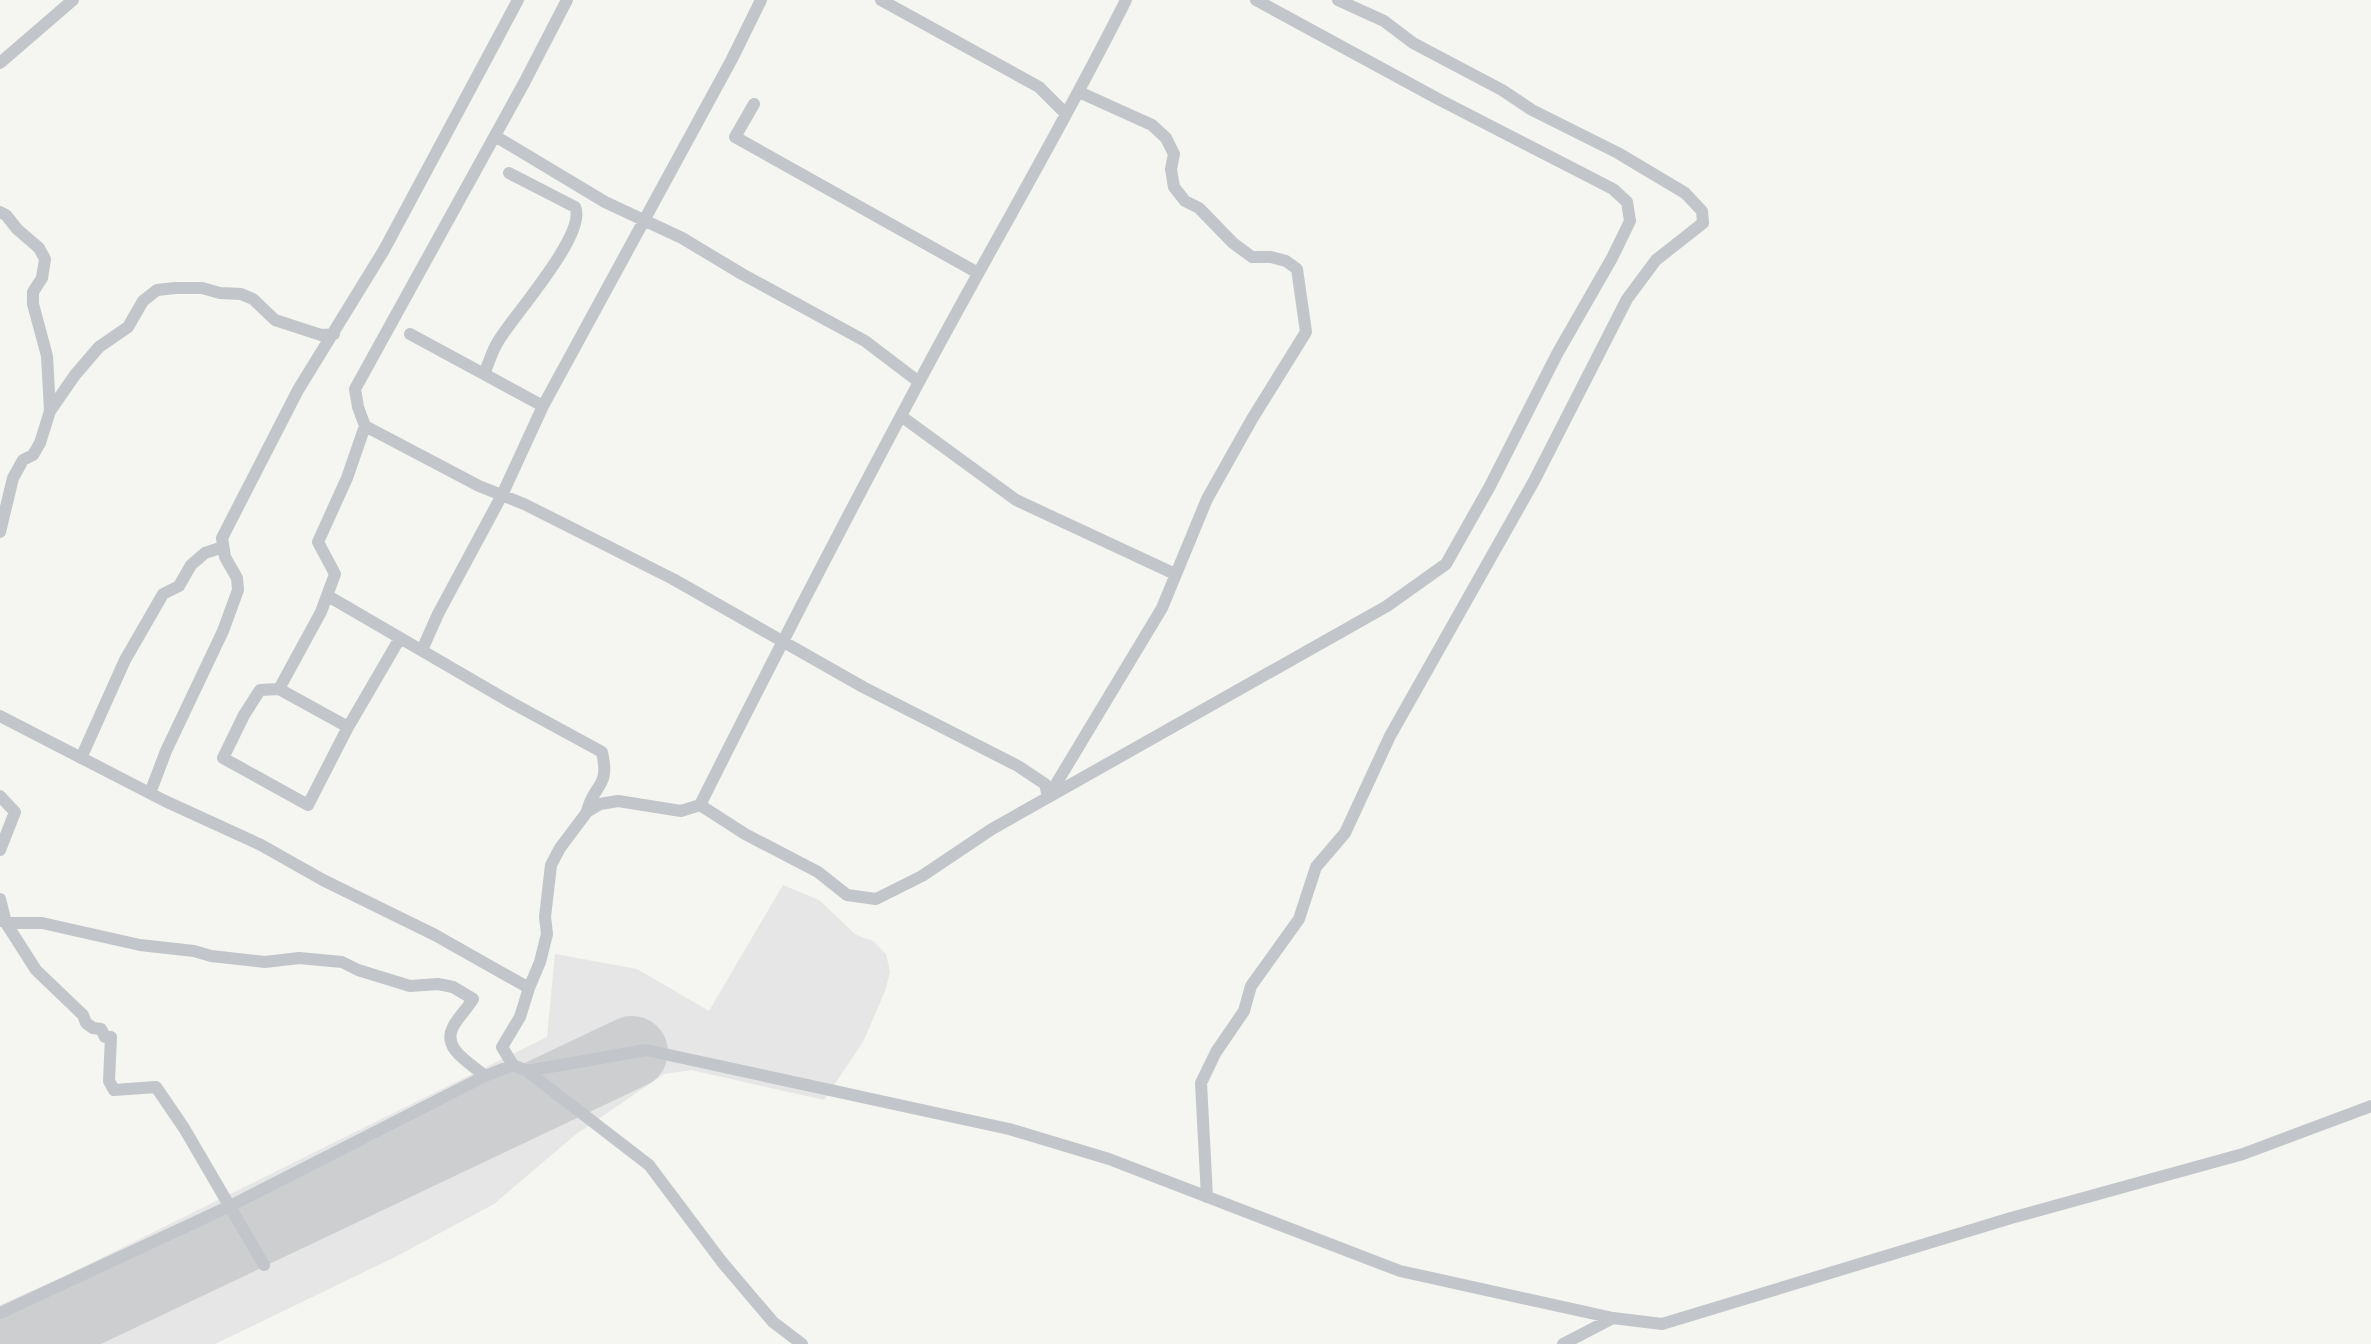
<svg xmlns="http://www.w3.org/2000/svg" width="2371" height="1344" viewBox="0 0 2371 1344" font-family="Ubuntu,sans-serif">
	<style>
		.built { fill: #e5e6e5 }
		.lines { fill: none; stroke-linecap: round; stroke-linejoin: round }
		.runway { stroke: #ccced0; stroke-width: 72 }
		.street { stroke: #c2c5c9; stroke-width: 12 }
	</style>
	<rect width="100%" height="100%" fill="#f5f5f1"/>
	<path class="built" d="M783,885L819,900L856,935L873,941L886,954L890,972L885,991L863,1042L824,1100L691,1070L664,1074L575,1135L494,1204L397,1256L215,1344H0V1305L65,1276L547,1037L555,954L637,969L709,1011Z"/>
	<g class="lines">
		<path class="runway" d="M17,1344L632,1052"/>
		<path class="street" d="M881,0L1039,87L1066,114
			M0,63L73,0
			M754,104L735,137L978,273
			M495,136L605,202L682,238L742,274L865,341L919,382
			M0,212L6,215L17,229L39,248L45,259L42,278L33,292V304L47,356L50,411L40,443L33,455L23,460L13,478L0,532
			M410,334L543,406
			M484,374C489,363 492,350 499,340C514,315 588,233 575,207L509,173
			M50,411L75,375L99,347L128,327L143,301L157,290L175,288H202L220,293L241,294L253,299L275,320L321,335L334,334
			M901,416L1016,500L1175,574
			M365,426L479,486L524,504L673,579L863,687L1018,766L1045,784L1048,797
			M328,596L512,703L602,752C610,788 595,782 587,811
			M422,650L438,614L502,495L543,406L732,59L761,0
			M279,689L321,612L335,574L318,542L347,478L365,426L358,407L355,389L524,83L567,0
			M0,716L165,801L261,845L323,880L435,935L529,988L520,1017L502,1047L513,1065L527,1071L646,1050L1009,1129L1109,1159L1400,1271L1613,1318L1662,1324L2011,1218L2243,1154L2371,1106
			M348,727L279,689L260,690L244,715L223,758L308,805L348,727L354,717L400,638
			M81,758L125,660L163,594L179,586L191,565L205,553L223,547
			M150,793L166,751L223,631L238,590L237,578L225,557L222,538L298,390L384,250L518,0
			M1050,794L1162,608L1207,499L1252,419L1306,332L1297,269L1286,261L1271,257H1252L1233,243L1199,208L1185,201L1174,187L1171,169L1174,154L1166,138L1152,125L1079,92
			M0,796L15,812L0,850
			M700,805L745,834L818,872L847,895L876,899L922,876L992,829L1387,606L1446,564L1490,486L1557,354L1612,258L1630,221L1627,202L1613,189L1440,100L1256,0
			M0,899L6,923L36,970L83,1015L86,1023L93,1028L101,1029L105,1037H111L109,1081L114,1090L156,1087L184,1128L264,1265
			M0,920L6,923H42L140,945L194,951L211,956L265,962L299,958L342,962L358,970L410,986L438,984L453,987L473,999C467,1009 458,1017 453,1027C441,1049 472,1064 485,1076
			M529,988L540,962L547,934L545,917L551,865L560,848L587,812L600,804L618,801L681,811L700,805C771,663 844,522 919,382C987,254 1061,130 1126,0
			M527,1071L649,1165L722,1262L773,1322L802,1344
			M1207,1197L1201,1083L1216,1052L1244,1011L1251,986L1299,919L1316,867L1345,833L1390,736L1534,481L1627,299L1656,260L1703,223L1702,211L1685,193L1618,153L1532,110L1502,90L1413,43L1384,21L1338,0
			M0,1313L230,1206L485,1076L513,1065
			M1563,1344L1613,1318"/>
	</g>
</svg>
